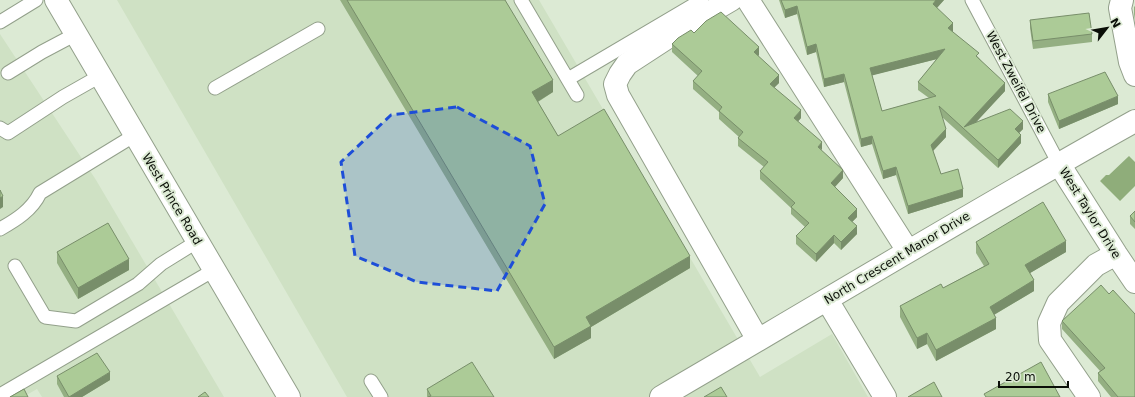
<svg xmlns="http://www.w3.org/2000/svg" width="1135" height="397" viewBox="0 0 1135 397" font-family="'DejaVu Sans',sans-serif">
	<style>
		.built { fill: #cfe1c4 }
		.water { fill: #8fad7a }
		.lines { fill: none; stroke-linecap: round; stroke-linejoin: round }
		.lane-casing { stroke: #93a08b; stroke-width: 15 }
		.street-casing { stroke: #93a08b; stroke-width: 24 }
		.secondary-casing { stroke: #93a08b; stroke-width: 24 }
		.lane { stroke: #fff; stroke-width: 13 }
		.street { stroke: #fff; stroke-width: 22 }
		.secondary { stroke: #fff; stroke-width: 22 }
		.wall { fill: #94af82; fill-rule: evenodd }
		.shaded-wall { fill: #788e6a }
		.building { fill: #accb97; stroke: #788e6a; fill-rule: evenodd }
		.marked { fill: #1d4ed8; fill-opacity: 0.2; stroke: #1d4ed8; stroke-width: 3; stroke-dasharray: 8 5; stroke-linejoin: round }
		.labels { text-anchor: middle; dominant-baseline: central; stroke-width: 4; stroke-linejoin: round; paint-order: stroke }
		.street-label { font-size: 12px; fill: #0a0e07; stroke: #dcead4 }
	</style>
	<rect width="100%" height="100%" fill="#dcead4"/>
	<path class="built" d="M117,0H539L760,377L832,334L868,397H347Z
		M0,34L96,180L224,397H42L37,389L23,397H3L0,392Z"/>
	<path class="water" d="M1129,156L1135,162V186L1120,201L1100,181L1106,175H1109Z"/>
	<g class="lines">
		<defs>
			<path id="lane" d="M521,0L577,95
				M972,0L1059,164
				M0,22L36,0
				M8,73L42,52L76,34
				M568,79L702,0
				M215,88L318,29
				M0,128L8,133L63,97L100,76
				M0,229C16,220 32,210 40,193L135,135
				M15,266L45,317L76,321L138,284L161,264L198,241
				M371,381L381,397
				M0,395L214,270"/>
			<path id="street" d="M731,0L673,34L627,64L620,74L615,84L618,95L758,340
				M748,0L908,251
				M1122,0L1120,8L1130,62L1135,75
				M1059,164L1116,254L1135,282
				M827,300L885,397
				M661,397C819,305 975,210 1135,121
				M1089,397L1050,340L1049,323L1058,303L1096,265L1116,254"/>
			<path id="secondary" d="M56,0L289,397"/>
		</defs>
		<use href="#lane" class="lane-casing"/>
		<use href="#street" class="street-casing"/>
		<use href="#secondary" class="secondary-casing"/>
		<use href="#lane" class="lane"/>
		<use href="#street" class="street"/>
		<use href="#secondary" class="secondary"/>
	</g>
	<path class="wall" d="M340,0H505L553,92L538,102L558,136L690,268L591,327V338L554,359Z
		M779,0H944L937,8L953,31H952L979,58L1005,91L976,122L1023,129L1019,133L1021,143L998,168L942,117L946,137L933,151L941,174L963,197L908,214L896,175L883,179L872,144L861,147L844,82L824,87L816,52L807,55L797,14L785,18ZM937,59L918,82V90L929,98L882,111L872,75Z
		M1135,6V20L1134,14V7Z
		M1030,20L1092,34V42L1033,49L1030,28Z
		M694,33L759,55L758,56L779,83L774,87L801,118L798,121L821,150L843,178L835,187L857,217L852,222L857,234L841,250L834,243L816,262L796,244V236L805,227L791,214V208L760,179V171L764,167L738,146V138L739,137L719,119V112L693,89V81L698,76L672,52V44Z
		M1048,94L1118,104L1059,129L1048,102Z
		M1135,211V229L1130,224V216Z
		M976,242L1066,252L1030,273L1034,291L994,315L996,329L936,361L927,344L917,349L900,317V306L943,288L984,266L976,253Z
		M57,252L129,270L78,299L57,263Z
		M1109,294L1135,397H1111L1098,381V373L1100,371L1062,329V321Z
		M57,376L110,380L82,397H64L57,384Z
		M427,389L494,397H427Z"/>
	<path class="shaded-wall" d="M936,0H944L933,12V4Z
		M797,6V14L785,18V10Z
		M953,23V31L948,36V28Z
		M816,44V52L807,55V47Z
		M759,47V55L754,60V52Z
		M945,49V57L870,76V68Z
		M844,74V82L824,87V79Z
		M779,75V83L770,92V84Z
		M553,80V92L532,105V92Z
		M1005,83V91L967,132L964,127Z
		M1118,96V104L1059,129V121Z
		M801,110V118L794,126V118Z
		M1023,121V129L1015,137V129Z
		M946,129V137L931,153V145Z
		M1021,135V143L998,168V160Z
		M872,136V144L861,147V139Z
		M822,142V150L818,147Z
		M896,167V175L883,179V171Z
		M843,170V178L831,191V183Z
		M963,189V197L908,214V206Z
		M3,196V207L0,209V198Z
		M857,209V217L848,226V218Z
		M857,226V234L841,250V242Z
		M834,235V243L816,262V254Z
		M1066,241V252L1025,276V265Z
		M690,256V268L591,327V338L554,359V347L586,317Z
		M129,259V270L78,299V288Z
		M1034,280V291L990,317V307Z
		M996,318V329L936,361V350Z
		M927,333V344L917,349V338Z
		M110,372V380L82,397H69Z"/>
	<path class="building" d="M347,0H505L553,80L532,92L558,136L604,109L690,256L586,317L591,326L554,347Z
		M781,0H936L933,4L953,23L948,28L979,53L976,56L1005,83L964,127L1010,109L1023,121L1015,129L1021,135L998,160L939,106L946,129L931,145L941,174L958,169L963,189L908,206L896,167L883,171L872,136L861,139L844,74L824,79L816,44L807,47L797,6L785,10ZM945,49L918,82L936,96L882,111L870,68Z
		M721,12L759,47L754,52L779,75L770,84L801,110L794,118L822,142L818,147L843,170L831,183L857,209L848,218L857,226L841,242L834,235L816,254L796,236L809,223L791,207L795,203L760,171L768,162L738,138L743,132L719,111L722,107L693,81L702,71L672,44L678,38L691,30L694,33L706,21Z
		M1089,13L1092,34L1033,41L1030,20Z
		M1105,72L1118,96L1059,121L1048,94Z
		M0,190L3,196L0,198Z
		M1043,202L1066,241L1025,265L1034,280L990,307L996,318L936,350L927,333L917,338L900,306L941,284L943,288L989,264L976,242Z
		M1135,211V222L1130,216Z
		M108,223L129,259L78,288L57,252Z
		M1101,285L1109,294L1113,290L1135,314V397H1118L1098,373L1105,368L1062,321Z
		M97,353L110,372L69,397L57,376Z
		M472,362L494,397H428L431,396L427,389Z
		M1041,362L1060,397H986L984,394Z
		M934,382L942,397H908Z
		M721,387L727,397H704Z
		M24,389L28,397H10Z
		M205,392L209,397H198Z"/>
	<path class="marked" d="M457,107L530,146L545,204L497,291L417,282L355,256L341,162L391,115Z"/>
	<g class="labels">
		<g class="street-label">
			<text transform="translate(1016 82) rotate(62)">West Zweifel Drive</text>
			<text transform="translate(172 199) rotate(59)">West Prince Road</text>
			<text transform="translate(1090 213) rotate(58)">West Taylor Drive</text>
			<text transform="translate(897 258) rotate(-31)">North Crescent Manor Drive</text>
		</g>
	</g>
	<g transform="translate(1107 28) rotate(59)" stroke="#dcead4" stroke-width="3" paint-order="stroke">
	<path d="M0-3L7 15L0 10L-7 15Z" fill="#0a0e07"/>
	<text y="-6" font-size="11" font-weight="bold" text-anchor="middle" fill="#0a0e07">N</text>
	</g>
	<path d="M999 381v6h69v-6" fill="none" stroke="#0a0e07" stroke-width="2"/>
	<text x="1005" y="381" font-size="12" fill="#0a0e07" stroke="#dcead4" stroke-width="3" paint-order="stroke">20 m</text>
</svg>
